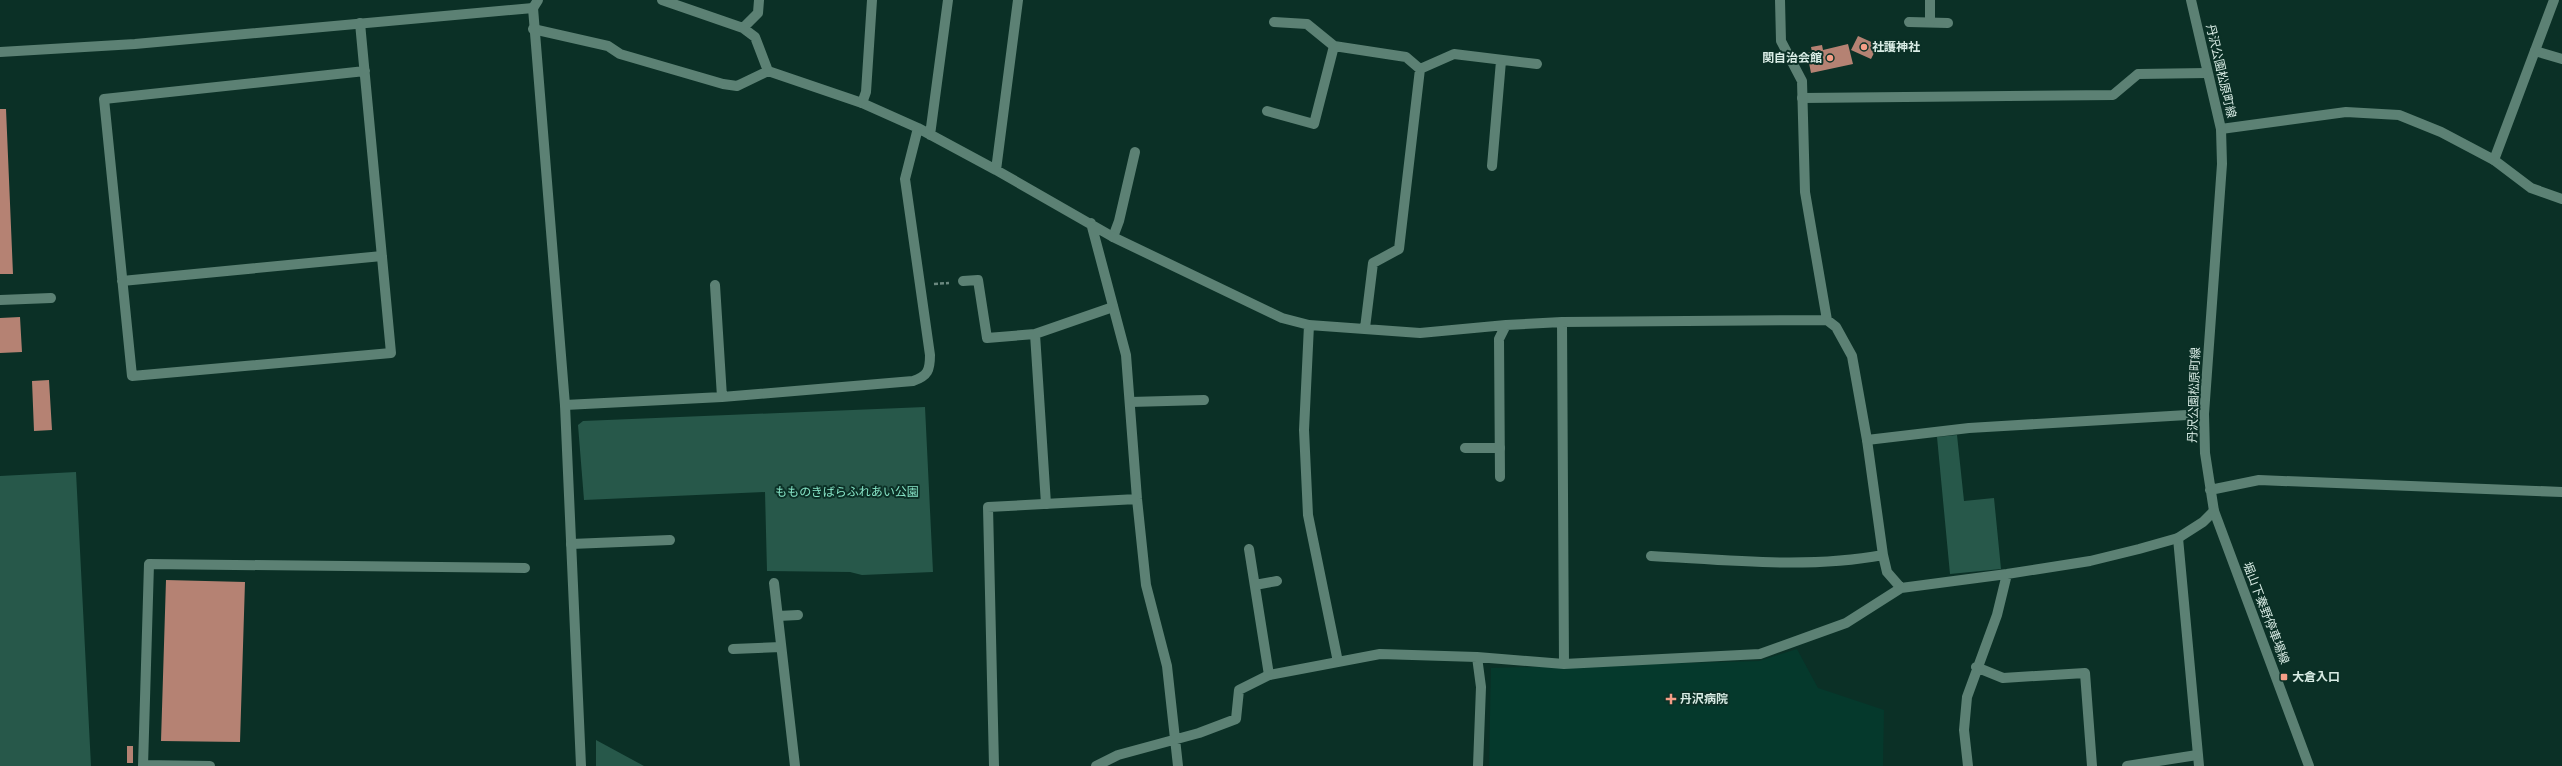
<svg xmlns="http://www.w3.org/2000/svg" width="2562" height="766" viewBox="0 0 2562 766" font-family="'Roboto Condensed','Noto Sans JP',sans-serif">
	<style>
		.built { fill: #05392c }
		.green { fill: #27584a }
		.building { fill: #b58273 }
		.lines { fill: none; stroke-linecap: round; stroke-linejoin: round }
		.path { stroke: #6b887f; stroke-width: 2.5; stroke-dasharray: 4 2; stroke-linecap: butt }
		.lane { stroke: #5c8174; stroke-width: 10 }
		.street { stroke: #5c8174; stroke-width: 10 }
		.secondary { stroke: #5c8174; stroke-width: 10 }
		.poi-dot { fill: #f49e87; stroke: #0b3026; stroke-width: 1.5 }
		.labels { text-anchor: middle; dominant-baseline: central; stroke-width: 4; stroke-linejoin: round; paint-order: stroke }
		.poi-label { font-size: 12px; font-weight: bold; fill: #d9ece5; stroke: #0b3026; text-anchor: start }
		.street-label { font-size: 12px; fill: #d9ece5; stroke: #0b3026 }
		.park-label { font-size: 12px; fill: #86e2c5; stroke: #0b3026 }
	</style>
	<rect width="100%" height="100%" fill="#0b3026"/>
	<path class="built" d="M1797,649L1818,688L1884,710L1883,766H1489L1491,668L1759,661Z"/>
	<path class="green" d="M925,407L933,572L862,575L850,572L767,571L765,492L584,500L578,425L583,421Z
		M1957,435L1964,501L1994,498L2001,569L1950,574L1937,437Z
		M76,472L91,766H0V476Z
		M596,740L644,766H596Z"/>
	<path class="building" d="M1858,36L1878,45L1871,59L1851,50Z
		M1848,44L1853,64L1811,73L1807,53L1812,52L1811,47L1822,45L1823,50Z
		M0,109H6L13,274H0Z
		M20,317L22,352L0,353V318Z
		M49,380L52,430L34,431L32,381Z
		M166,580L245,582L240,742L161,741Z
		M127,746H133V763H127Z"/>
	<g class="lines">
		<path class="path" d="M934,284L949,283"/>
		<path class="lane" d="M1909,22L1948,23
			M360,23L391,353L132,376L104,99L365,71
			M2535,51L2562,59
			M1802,98L2113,95L2138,74L2207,73
			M862,103L866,92L872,0
			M2494,160L2531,188L2562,199
			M1113,237L1119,221L1135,152
			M122,281L382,256
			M963,281L978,280L987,338L1035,334L1113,307
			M0,300L51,298
			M1035,334L1046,504
			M1130,402L1204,400
			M1867,440L1969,428L2204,414
			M1465,448H1500
			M2178,538L2199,766
			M1249,549L1269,675
			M1255,585L1277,581
			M143,765L210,766
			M143,766L149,564L525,568"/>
		<path class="street" d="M662,0L743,28L755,37L768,71
			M1780,0L1781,41L1802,81L1805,192L1827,320
			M533,8L538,0
			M1274,22L1307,24L1334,46L1406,57L1420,69
			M1930,22V0
			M743,28L758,13L759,0
			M533,29L608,46L620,54L723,84L737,86L768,71L862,103L918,128L996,170L1113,237L1282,318L1309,325L1420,333L1506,325L1562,322L1827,320L1836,327L1852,356L1867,440L1883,555L1887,572L1901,588
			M1420,69L1454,54L1537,64
			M1267,111L1314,124L1334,46
			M2221,129L2346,112L2399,115L2441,132L2494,160L2554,0
			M930,135L948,0
			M1492,166L1501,61
			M996,170L1018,0
			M1091,223L1126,355L1137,499L1146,585L1167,666L1178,766
			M715,285L722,397
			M1562,322L1564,664
			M1309,325L1304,430L1308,515L1338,662
			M1365,328L1373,263L1399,249L1420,69
			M565,405L722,397L913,381C928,376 930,370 930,355L905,179L918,128
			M1500,477L1499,339L1506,325
			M571,544L670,540
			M1651,556C1727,560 1808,569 1883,555
			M774,583L795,766
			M778,616L798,615
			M733,649L781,647
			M1477,657L1481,687L1478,766
			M1976,667L2003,678L2085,673L2092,766
			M994,766L988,507L1137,499
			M1096,766L1118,755L1199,733L1236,719L1239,690L1269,675L1380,654L1477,657L1564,664L1760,654L1846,623L1901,588L2007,574L2090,561L2139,549L2178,538L2203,522L2214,511
			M1968,766L1964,730L1967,697L1997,615L2007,574
			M2127,766L2197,755"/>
		<path class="secondary" d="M2191,0L2221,129L2222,164L2204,414L2205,453L2214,511L2309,766
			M0,52L135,44L533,8L565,405L581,766
			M2210,490L2259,480L2562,492"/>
	</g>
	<g class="poi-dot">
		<circle cx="1864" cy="47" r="4"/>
		<circle cx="1830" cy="58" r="4"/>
		<rect x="2280" y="673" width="8" height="8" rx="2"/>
		<path d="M1669 693h4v4h4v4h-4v4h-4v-4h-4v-4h4z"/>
	</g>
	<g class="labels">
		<g class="poi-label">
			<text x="1872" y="47">社護神社</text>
			<text x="1822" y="58" text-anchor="end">関自治会館</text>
			<text x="2292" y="677">大倉入口</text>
			<text x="1680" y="699">丹沢病院</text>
		</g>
		<g class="street-label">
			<text transform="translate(2221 71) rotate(77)">丹沢公園松原町線</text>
			<text transform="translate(2194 395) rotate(-88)">丹沢公園松原町線</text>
			<text transform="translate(2266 613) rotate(69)">堀山下秦野停車場線</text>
		</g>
		<g class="park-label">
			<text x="847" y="492">もものきばらふれあい公園</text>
		</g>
	</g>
</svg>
